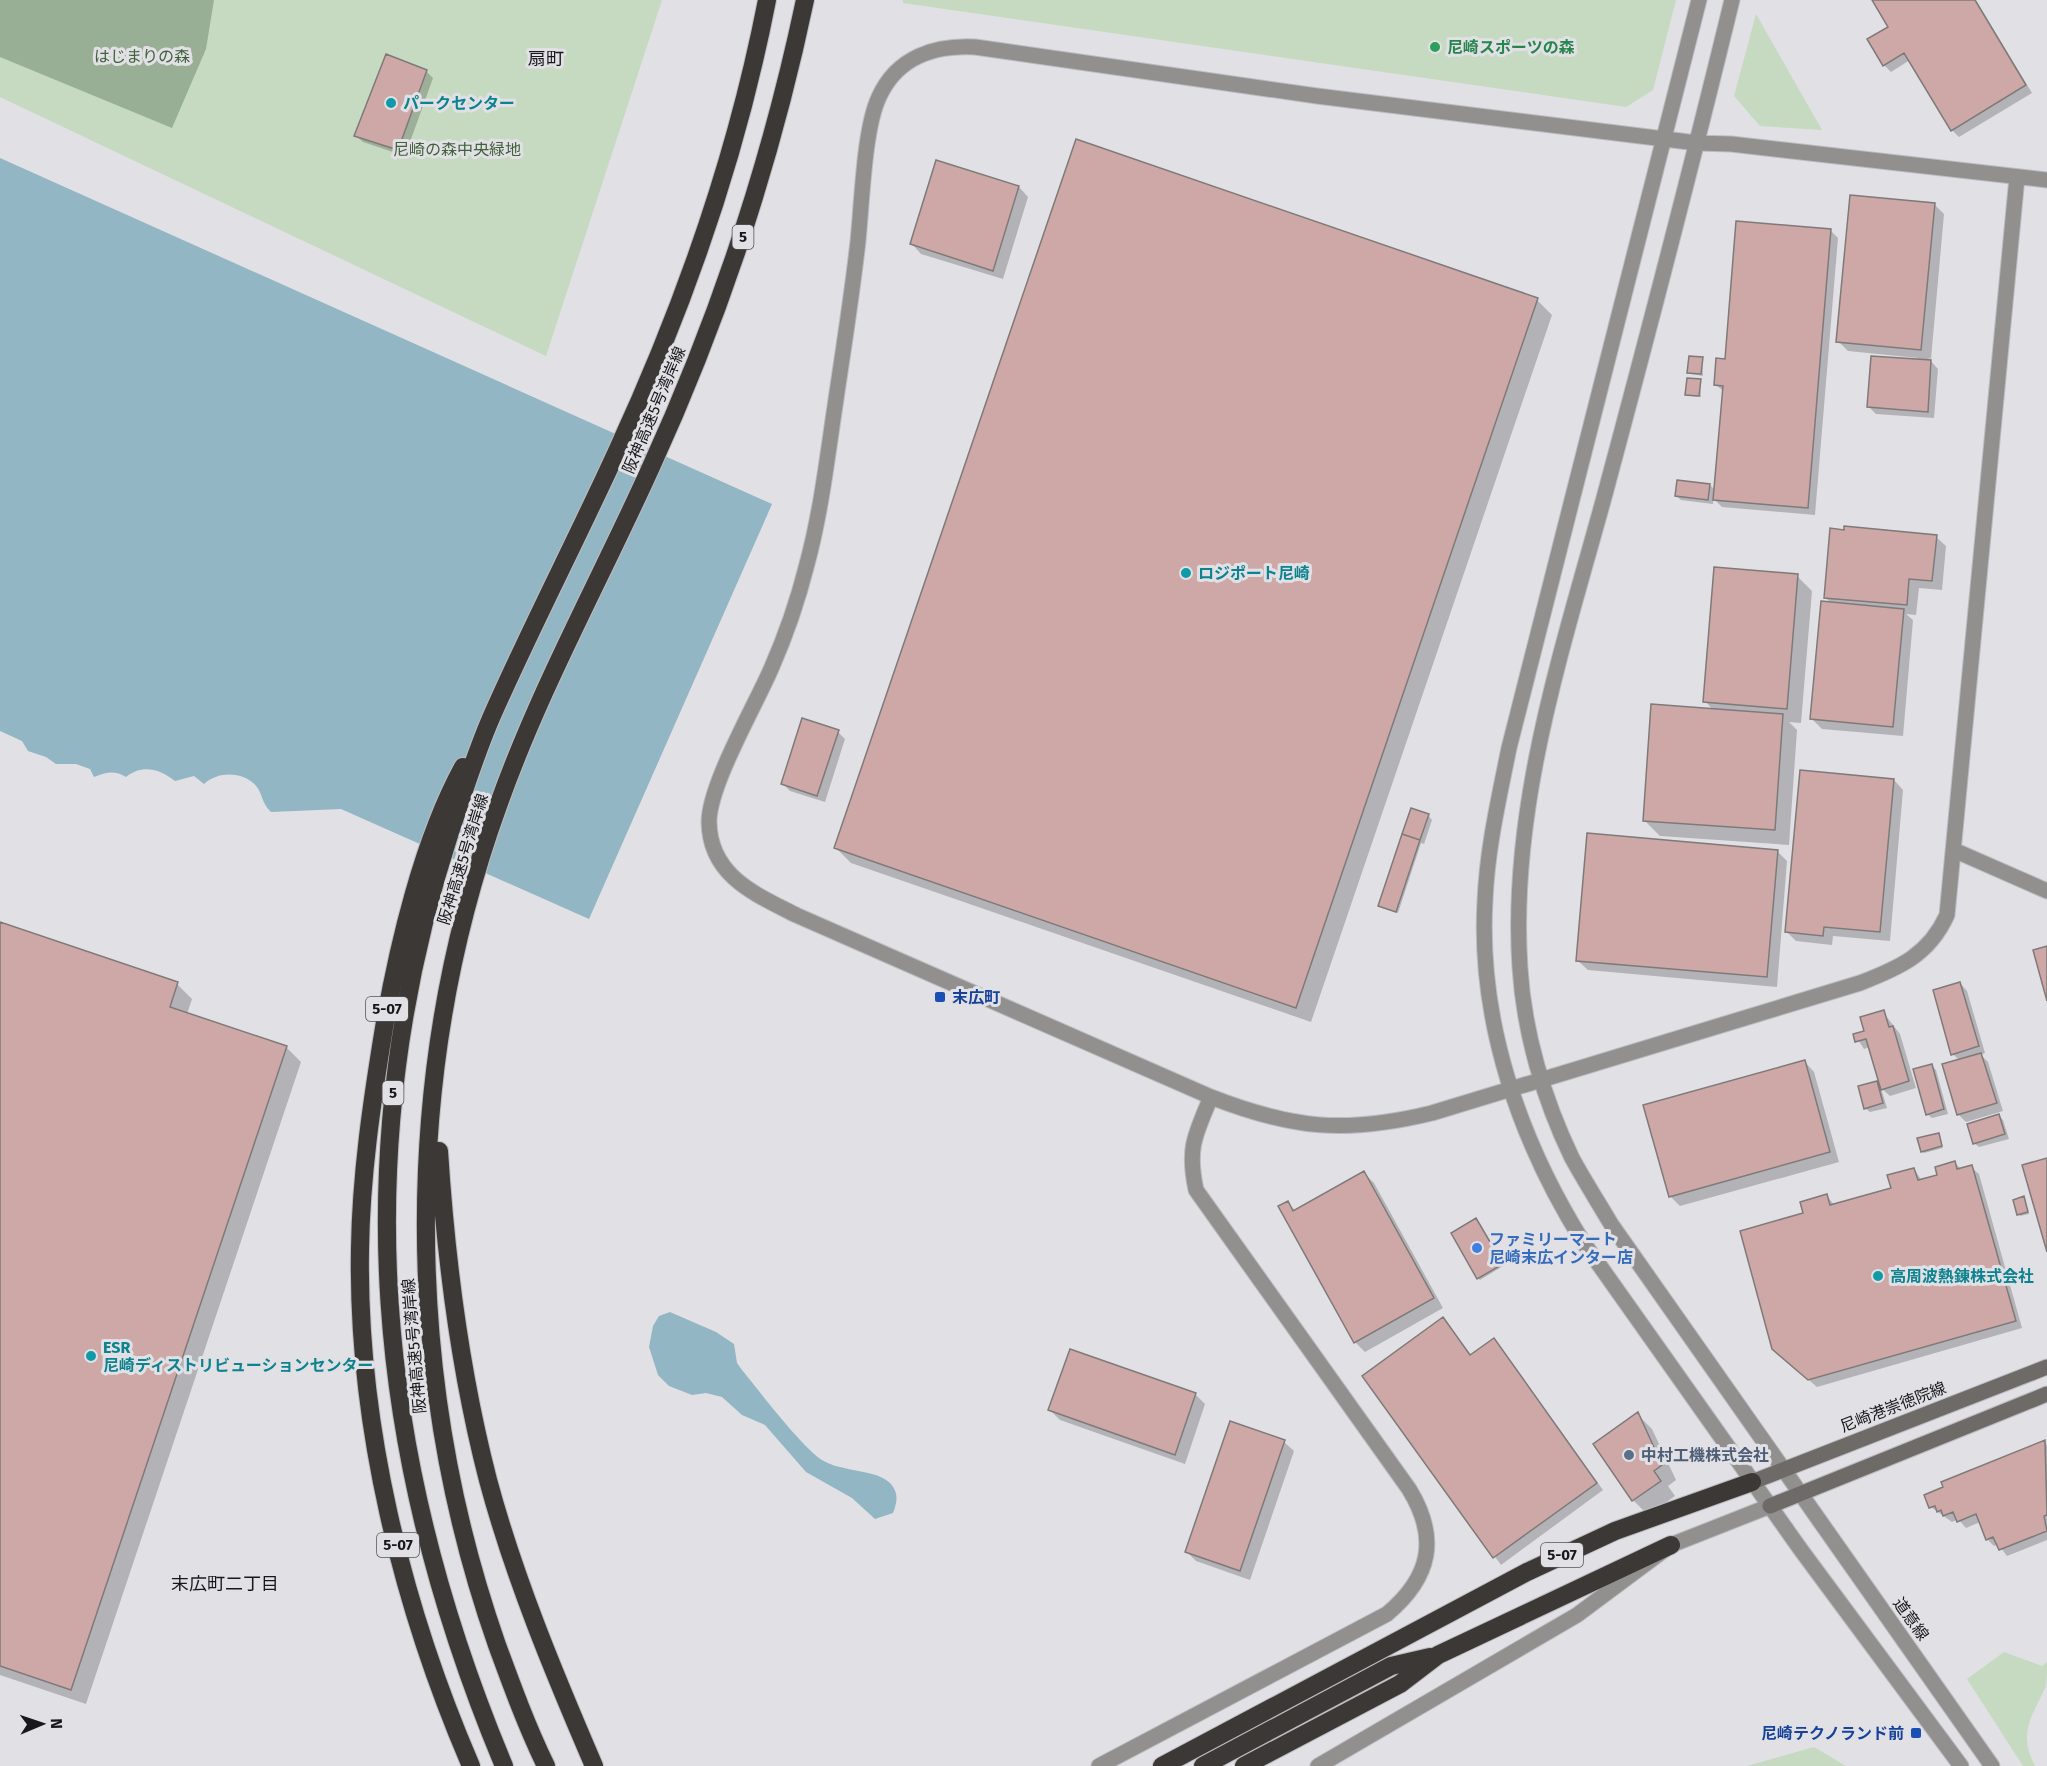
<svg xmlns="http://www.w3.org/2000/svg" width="2047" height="1766" viewBox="0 0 2047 1766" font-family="'Fira Sans','Noto Sans JP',sans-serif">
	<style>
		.green { fill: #c5dac0 }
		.forest { fill: #99af95 }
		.water { fill: #92b6c4 }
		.shadow { fill: #0003 }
		.building { fill: #cda8a6; stroke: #7f7a79; stroke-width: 1.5 }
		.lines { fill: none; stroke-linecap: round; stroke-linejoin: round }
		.tertiary-casing { stroke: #bcbcc0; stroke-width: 17 }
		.secondary-casing { stroke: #bcbcc0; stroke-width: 17 }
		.motorway-casing { stroke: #bcbcc0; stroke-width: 20 }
		.tertiary { stroke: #92908f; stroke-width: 15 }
		.secondary { stroke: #6d6a68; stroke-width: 15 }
		.motorway { stroke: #3c3836; stroke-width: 18 }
		.leisure-dot { fill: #2e9e5b; stroke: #e0e0e5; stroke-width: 2 }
		.culture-dot { fill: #0f9aa8; stroke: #e0e0e5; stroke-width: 2 }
		.transit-dot { fill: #1a4fb4; stroke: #e0e0e5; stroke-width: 2 }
		.shop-dot { fill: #3f7fe0; stroke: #e0e0e5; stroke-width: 2 }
		.service-dot { fill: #5c6f8a; stroke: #e0e0e5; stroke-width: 2 }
		.labels { text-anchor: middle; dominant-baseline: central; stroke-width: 6; stroke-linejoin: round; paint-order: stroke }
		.shield { fill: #e0e0e5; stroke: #545457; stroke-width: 1.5 }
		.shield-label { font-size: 15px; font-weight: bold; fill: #18181a }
		.leisure-label { font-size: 16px; font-weight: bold; fill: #27864d; stroke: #e0e0e5; text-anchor: start }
		.park-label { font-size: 16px; fill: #406139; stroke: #e0e0e5 }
		.culture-label { font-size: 16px; font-weight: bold; fill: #0d838f; stroke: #e0e0e5; text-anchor: start }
		.street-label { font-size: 16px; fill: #18181a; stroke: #e0e0e5 }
		.transit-label { font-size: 16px; font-weight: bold; fill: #164399; stroke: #e0e0e5; text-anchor: start }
		.shop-label { font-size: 16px; font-weight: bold; fill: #366cbe; stroke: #e0e0e5; text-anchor: start }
		.service-label { font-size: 16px; font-weight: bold; fill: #4e5e75; stroke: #e0e0e5; text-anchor: start }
		.neighbourhood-label { font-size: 18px; fill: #18181a; stroke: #e0e0e5 }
	</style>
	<rect width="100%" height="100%" fill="#e0e0e5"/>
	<path class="green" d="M0,0H662L546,356L0,97Z
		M903,0H1676L1653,90L1626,107L903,3Z
		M1756,14L1822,130L1760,126L1734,96Z
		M2004,1652L2042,1666L2047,1662C2047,1670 2047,1679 2046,1686C2033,1715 2017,1732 2035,1766H2023L1967,1679Z
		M1814,1747L1846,1766H1747Z"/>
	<path class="forest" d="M0,0H214L206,49L172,128L0,57Z"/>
	<path class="water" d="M0,158L772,504L589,919L341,809L271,812C261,802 263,795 257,787C244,771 218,771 204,784L194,776L175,781C160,769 142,764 126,777C115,770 106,772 94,777L90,769L76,764H56L46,757L28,751L22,741L0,731Z
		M670,1312L716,1332L734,1344L737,1363L742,1370C761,1393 800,1445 822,1460C840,1472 878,1469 891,1484C899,1494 897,1502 893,1513L875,1519L852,1498L806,1472L765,1425L742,1415L722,1397L706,1393L692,1395L669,1386L658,1375L649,1347L653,1326L659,1316Z"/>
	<path class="shadow" d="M1874,0H1976L2032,93L1959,137L1952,130L1910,60L1891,72L1884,65L1890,27Z
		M426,71L433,78L405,156L363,142L355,135Z
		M1019,187L1028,197L1003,279L921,254L912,244Z
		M1934,204L1944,214L1931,359L1928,358L1938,369L1934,418L1876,414L1869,407L1918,358L1848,351L1838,341Z
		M1831,231L1838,238L1815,515L1722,507L1713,498V504L1681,500L1676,496L1710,485L1716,491L1723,391L1715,384L1726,360Z
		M1537,300L1552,315L1311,1022L851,863L836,848Z
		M1702,359L1703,376L1691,374L1689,373Z
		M1700,380L1701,397L1689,396L1687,394Z
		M1936,537L1946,546L1942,590L1919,588L1916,615L1906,614L1913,620L1903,736L1822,729L1812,719L1832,604L1825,597Z
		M1797,576L1812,591L1801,723L1789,722L1797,730L1789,845L1660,836L1645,821L1713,710L1705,701Z
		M838,732L845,739L825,802L790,791L782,783Z
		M1894,780L1903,790L1890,941L1833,936L1832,945L1796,941L1786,931Z
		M1428,815L1432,820L1424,844L1421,843L1398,913L1382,907Z
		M1777,851L1787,861L1777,987L1588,970L1578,961Z
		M0,924L177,984L192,999L187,1014L286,1047L301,1062L86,1704L0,1675Z
		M1960,983L1967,991L1985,1053L1981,1055L1988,1062L2003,1111L1966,1122L1959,1115L1944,1065L1960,1061L1953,1054Z
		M1883,1012L1900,1034L1916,1088L1890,1096L1881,1088L1887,1108L1870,1112L1865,1108L1877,1083L1882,1088L1870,1047L1864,1049L1855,1035L1865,1032Z
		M1805,1062L1814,1072L1839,1162L1680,1206L1671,1197L1645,1106Z
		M1931,1065L1936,1070L1948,1114L1932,1118L1927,1114Z
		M1999,1116L2003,1120L2009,1139L1979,1147L1974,1143Z
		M1938,1134L1943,1148L1924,1153L1922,1151Z
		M1955,1163L1962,1170L1971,1167L1979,1174L2022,1328L1817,1387L1781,1356L1805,1214L1827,1196L1835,1206L1893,1189L1914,1169L1922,1181L1939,1176Z
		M1364,1173L1374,1183L1443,1308L1365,1352L1355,1342L1287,1202L1296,1211Z
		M2024,1198L2029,1214L2020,1216L2019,1214Z
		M1478,1222L1503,1266L1480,1280L1478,1278Z
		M1443,1319L1472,1356L1494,1340L1501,1347L1603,1490L1501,1565L1364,1376Z
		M1195,1394L1205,1404L1185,1464L1060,1420L1050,1410Z
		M1637,1414L1652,1429L1676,1480L1668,1486L1675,1496L1648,1515L1633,1500L1595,1445Z
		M1284,1442L1294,1451L1250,1580L1196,1561L1186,1551Z
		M2044,1442L2047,1445V1540L2007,1556L1998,1544L1994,1546L1987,1539L1980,1522L1966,1528L1958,1519L1952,1522L1931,1507Z"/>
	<path class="building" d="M1872,0H1975L2026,85L1951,131L1904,53L1883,66L1867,39L1888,27Z
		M386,54L427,70L398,150L354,136Z
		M1076,139L1538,298L1296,1008L834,848Z
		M936,160L1019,186L993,271L910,244Z
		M1850,195L1935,203L1921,350L1836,342Z
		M1736,221L1831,229L1808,508L1713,500L1723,386L1714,385L1716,358L1725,359Z
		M1689,356L1703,357L1701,374L1687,373Z
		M1871,356L1931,360L1928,412L1867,407Z
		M1687,378L1701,379L1699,396L1685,395Z
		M1677,480L1710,484L1708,500L1675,496Z
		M1844,526L1937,535L1932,581L1909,579L1907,605L1824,598L1830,528L1844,530Z
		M1714,567L1798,574L1787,709L1703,702Z
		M1821,601L1904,609L1893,727L1810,719Z
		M1651,704L1783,714L1775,830L1643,821Z
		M802,718L839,730L817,796L781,784Z
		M1800,770L1894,779L1880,932L1824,927L1823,936L1785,932Z
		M1411,808L1429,814L1420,840L1402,834Z
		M1587,833L1778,850L1767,977L1576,961Z
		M1402,834L1420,840L1396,912L1378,906Z
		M0,922L178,982L170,1007L287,1046L71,1690L0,1666Z
		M2047,946V1001L2033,950Z
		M1960,982L1979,1046L1951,1055L1933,990Z
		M1884,1010L1889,1027L1893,1026L1909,1081L1881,1090L1866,1039L1855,1042L1853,1034L1864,1031L1860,1017Z
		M1981,1053L1997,1103L1957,1115L1942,1064Z
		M1805,1060L1830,1152L1669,1197L1643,1105Z
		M1932,1064L1944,1109L1926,1115L1913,1069Z
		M1877,1081L1883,1103L1864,1109L1858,1086Z
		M1999,1114L2005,1134L1973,1144L1967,1124Z
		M1939,1133L1942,1146L1921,1152L1917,1138Z
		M2047,1158V1252L2022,1165Z
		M1955,1161L1957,1169L1972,1165L2016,1321L1808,1380L1772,1349L1740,1231L1803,1213L1800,1202L1827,1194L1830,1205L1891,1188L1887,1175L1914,1168L1918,1180L1937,1175L1935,1167Z
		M1364,1171L1434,1298L1354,1343L1278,1206L1288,1201L1293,1211Z
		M2024,1196L2028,1212L2017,1215L2013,1200Z
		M1476,1218L1503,1264L1477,1279L1451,1233Z
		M1443,1317L1470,1355L1494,1338L1597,1483L1493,1558L1362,1376Z
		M1070,1349L1196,1393L1175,1455L1048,1410Z
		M1638,1412L1662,1465L1654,1471L1661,1481L1632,1501L1593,1444Z
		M1230,1421L1285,1440L1240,1571L1185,1552Z
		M2045,1440L2047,1515L2044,1516L2047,1531L1999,1550L1993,1537L1986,1540L1976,1514L1957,1522L1953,1512L1943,1516L1941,1510L1937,1512L1935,1506L1929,1508L1924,1495L1943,1487L1941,1482Z"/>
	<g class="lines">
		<defs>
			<path id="tertiary" d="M1699,0L1509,748C1499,798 1487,849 1485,901C1478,1022 1520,1141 1583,1242L1801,1550L1961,1766
				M1732,0C1692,165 1649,330 1605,494C1563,648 1509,807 1520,968C1524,1033 1544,1100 1572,1158C1584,1180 1598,1202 1611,1224L1992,1766
				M2017,177L1947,915C1929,955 1899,968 1860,983L1432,1113C1346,1134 1293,1129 1211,1097L796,915C755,894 710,876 709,822C709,785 755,706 771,669C786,635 798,600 807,564C821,512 827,459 835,406C843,351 852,296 858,241C862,203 864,128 879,97C897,57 935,45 975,47L1317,96L1697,143L1731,144L2047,180
				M1956,851L2047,891
				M1099,1766L1387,1614C1431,1577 1439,1538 1409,1489L1196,1190C1187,1148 1195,1135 1211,1097
				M1318,1766L1577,1615L1671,1545L1770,1506"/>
			<path id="secondary" d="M1752,1482L2047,1367
				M1770,1506L2047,1394"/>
			<path id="motorway" d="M463,767C423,840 398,946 384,1028C372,1101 361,1175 360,1249C357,1424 402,1606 471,1766
				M439,1151C446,1261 460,1372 488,1480C514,1577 554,1673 594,1766
				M504,1766C375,1458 346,1152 450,832C463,794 475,755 491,718C531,627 577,539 618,449C684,306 737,155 767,0
				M546,1766C527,1727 512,1686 497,1645C403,1377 401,1074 498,806C539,690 600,580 651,467C720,316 771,162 805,0
				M1162,1766L1527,1572L1615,1531L1752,1482
				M1203,1766L1391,1666L1430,1657
				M1244,1766L1400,1684L1438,1655L1671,1545"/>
		</defs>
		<use href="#tertiary" class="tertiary-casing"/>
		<use href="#secondary" class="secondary-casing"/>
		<use href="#motorway" class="motorway-casing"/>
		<use href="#tertiary" class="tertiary"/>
		<use href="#secondary" class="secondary"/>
		<use href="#motorway" class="motorway"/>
	</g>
	<circle class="leisure-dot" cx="1435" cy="47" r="6"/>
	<g class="culture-dot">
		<circle cx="391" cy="103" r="6"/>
		<circle cx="1186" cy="573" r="6"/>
		<circle cx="1878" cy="1276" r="6"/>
		<circle cx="91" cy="1356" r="6"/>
	</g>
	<g class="transit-dot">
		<rect x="934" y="991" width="12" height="12" rx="3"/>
		<rect x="1910" y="1727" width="12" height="12" rx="3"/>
	</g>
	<circle class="shop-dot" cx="1477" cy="1248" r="6"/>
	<circle class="service-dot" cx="1629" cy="1455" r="6"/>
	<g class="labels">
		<g class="shield">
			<rect x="732.5" y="225" width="21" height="24" rx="4.5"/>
			<rect x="366" y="997" width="42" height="24" rx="4.5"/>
			<rect x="382.5" y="1081" width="21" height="24" rx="4.5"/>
			<rect x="377" y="1533" width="42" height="24" rx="4.5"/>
			<rect x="1541" y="1543" width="42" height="24" rx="4.5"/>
		</g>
		<g class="shield-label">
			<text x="743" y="237">5</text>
			<text x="387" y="1009">5-07</text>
			<text x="393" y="1093">5</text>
			<text x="398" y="1545">5-07</text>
			<text x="1562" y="1555">5-07</text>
		</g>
		<g class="leisure-label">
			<text x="1447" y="47">尼崎スポーツの森</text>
		</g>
		<g class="park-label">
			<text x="142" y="56">はじまりの森</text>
			<text x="457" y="149">尼崎の森中央緑地</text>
		</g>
		<g class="culture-label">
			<text x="403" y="103">パークセンター</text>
			<text x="1198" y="573">ロジポート尼崎</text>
			<text x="1890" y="1276">高周波熱錬株式会社</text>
			<text x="103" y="1347">ESR<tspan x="103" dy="18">尼崎ディストリビューションセンター</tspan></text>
		</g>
		<g class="street-label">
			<text transform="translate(654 410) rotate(-67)">阪神高速5号湾岸線</text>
			<text transform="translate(463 859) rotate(-73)">阪神高速5号湾岸線</text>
			<text transform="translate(414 1346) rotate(-95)">阪神高速5号湾岸線</text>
			<text transform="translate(1893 1407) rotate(-21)">尼崎港崇徳院線</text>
			<text transform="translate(1911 1619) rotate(54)">道意線</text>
		</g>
		<g class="transit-label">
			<text x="952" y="997">末広町</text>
			<text x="1904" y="1733" text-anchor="end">尼崎テクノランド前</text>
		</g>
		<g class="shop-label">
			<text x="1489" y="1239">ファミリーマート<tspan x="1489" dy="18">尼崎末広インター店</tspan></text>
		</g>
		<g class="service-label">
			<text x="1641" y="1455">中村工機株式会社</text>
		</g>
		<g class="neighbourhood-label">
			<text x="546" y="59">扇町</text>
			<text x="225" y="1584">末広町二丁目</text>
		</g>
	</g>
	<g transform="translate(42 1724) rotate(88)" stroke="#e0e0e5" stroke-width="4.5" paint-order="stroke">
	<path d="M0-4.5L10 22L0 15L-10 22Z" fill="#18181a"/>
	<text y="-9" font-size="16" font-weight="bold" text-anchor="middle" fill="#18181a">N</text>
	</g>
</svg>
